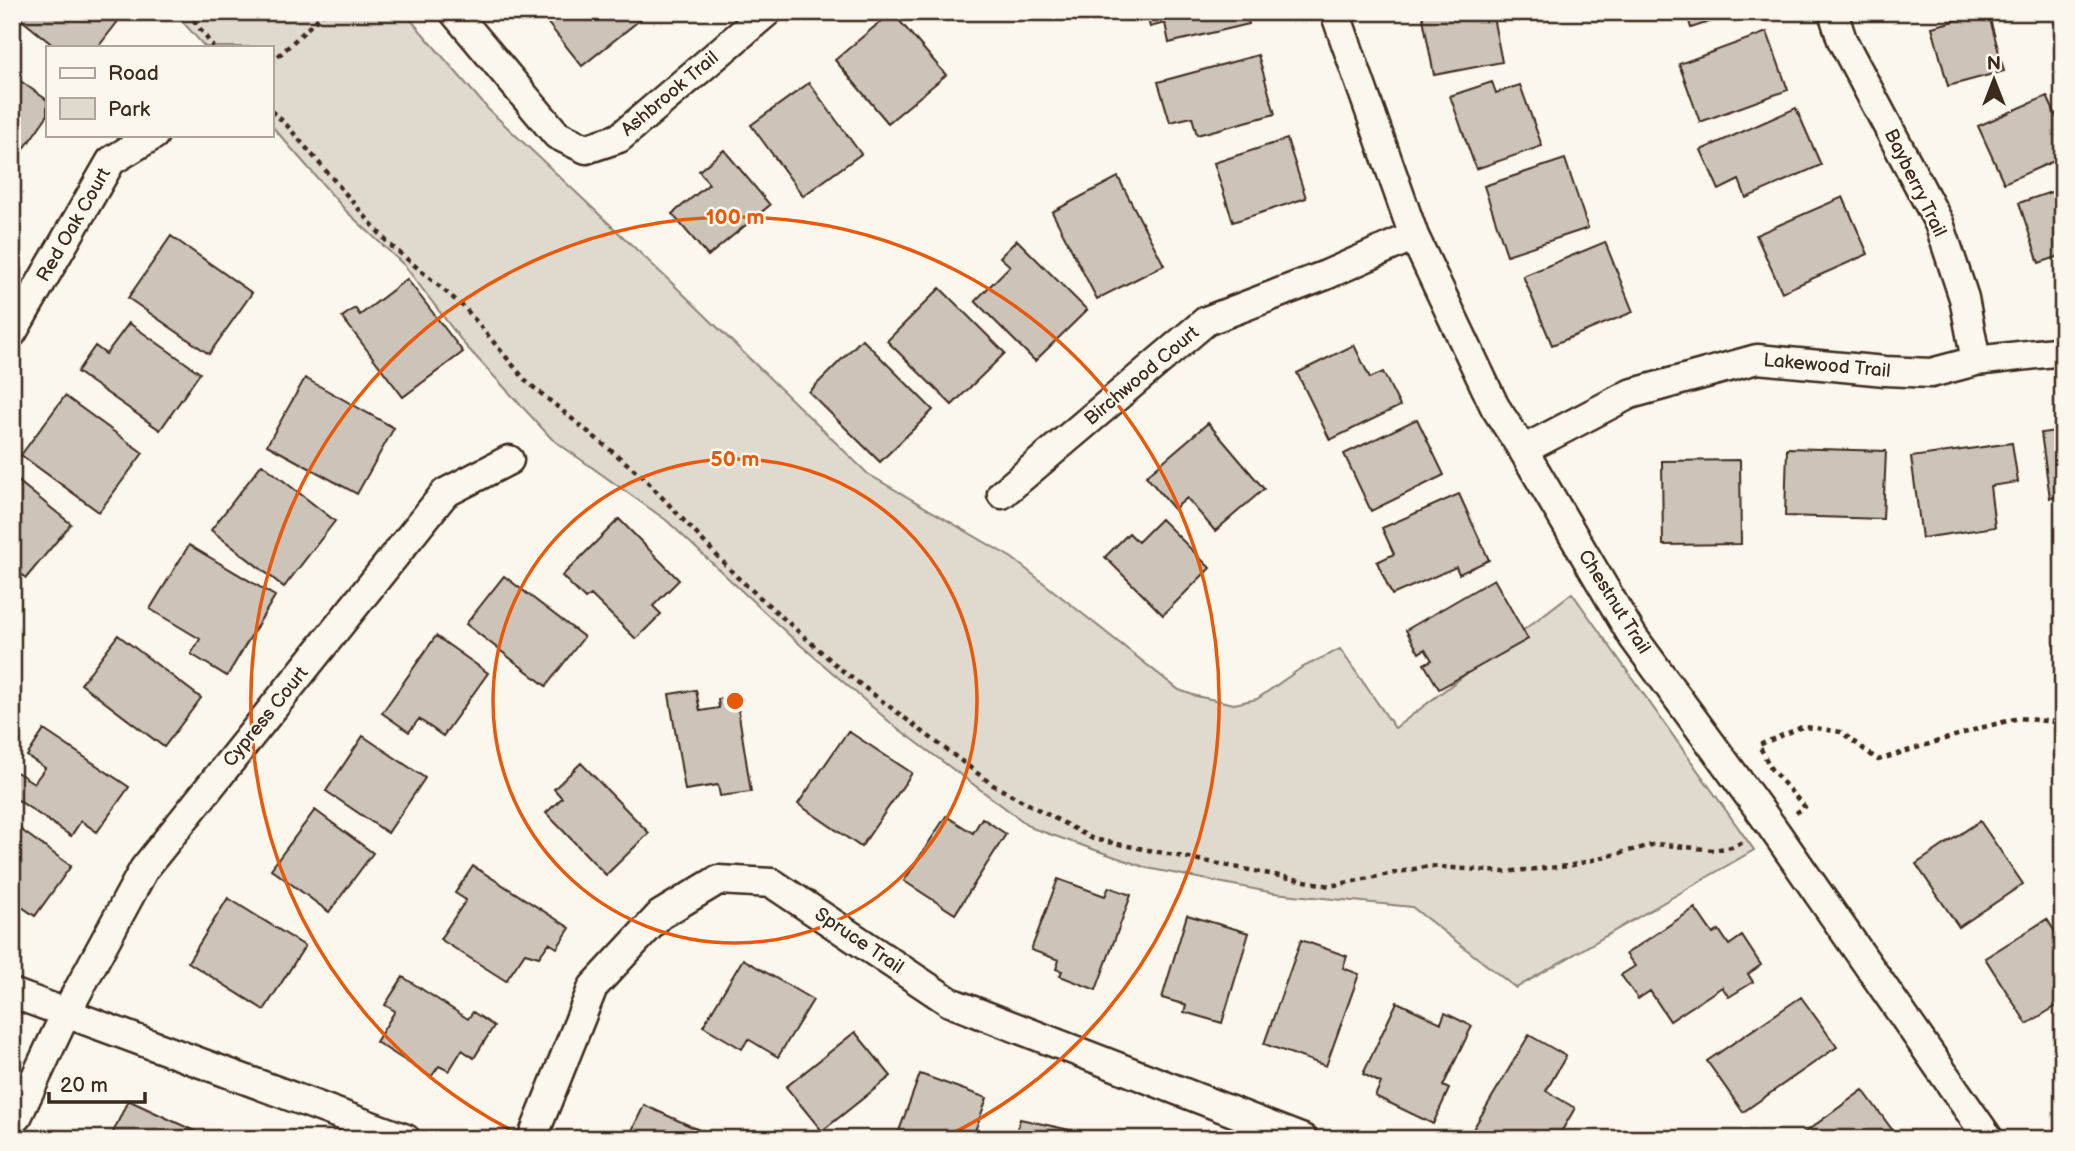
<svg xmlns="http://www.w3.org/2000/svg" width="2075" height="1151" viewBox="0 0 2075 1151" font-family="'Balsamiq Sans',sans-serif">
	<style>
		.green { fill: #dfd9ce; stroke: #8d8276; stroke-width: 2 }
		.building { fill: #ccc4b9; stroke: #3b2a1e; stroke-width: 2 }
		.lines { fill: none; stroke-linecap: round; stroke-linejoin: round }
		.street-casing { stroke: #3b2a1e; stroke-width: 33 }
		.path { stroke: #3b2a1e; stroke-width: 4.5; stroke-dasharray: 5 5; stroke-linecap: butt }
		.street { stroke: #fbf7ec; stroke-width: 28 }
		.ring { fill: none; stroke: #e8590c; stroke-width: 3.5 }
		.labels { text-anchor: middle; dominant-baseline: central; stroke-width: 5; stroke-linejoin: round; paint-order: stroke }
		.street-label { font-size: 19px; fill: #3b2a1e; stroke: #fbf7ec }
		.centre { fill: #e8590c; stroke: #fbf7ec; stroke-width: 3.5 }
		.ring-label { font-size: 21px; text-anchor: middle; font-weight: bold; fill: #e8590c; stroke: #fbf7ec; stroke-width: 5; stroke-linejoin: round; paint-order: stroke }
	</style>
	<rect width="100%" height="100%" fill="#fbf7ec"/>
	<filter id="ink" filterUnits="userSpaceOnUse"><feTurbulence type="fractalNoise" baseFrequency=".0143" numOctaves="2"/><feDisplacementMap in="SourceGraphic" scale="14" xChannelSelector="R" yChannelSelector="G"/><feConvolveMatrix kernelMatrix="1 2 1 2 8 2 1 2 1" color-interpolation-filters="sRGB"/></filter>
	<g filter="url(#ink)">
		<path class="green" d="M174,12H404L488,109L675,286L868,474L1012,558L1179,690L1196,696L1234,704L1257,699L1301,668L1340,649L1395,728L1572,593L1754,850L1516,988L1412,907L1274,893L1147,868L1032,828L892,724L789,635L666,520L552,439L465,345L404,265L347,212L271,125V47H205Z"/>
		<path class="building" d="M12,12H109L119,20L98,47H55Z
			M539,12H636L641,19L582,66Z
			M892,12L946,75L888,123L835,60Z
			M1146,12H1246L1249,24L1169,43L1165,23L1150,27Z
			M1492,12L1502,62L1434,75L1422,13Z
			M1686,12H1740L1691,28Z
			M1988,12L2004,71L1948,86L1932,27Z
			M1767,32L1788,90L1700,122L1679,64Z
			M1258,55L1275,114L1197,135L1192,117L1170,122L1158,82Z
			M12,75L47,100V116L19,156L12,151Z
			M1492,82L1496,93L1520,85L1542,146L1476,169L1450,96Z
			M809,83L861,154L803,196L751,125Z
			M2047,96L2063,131V157L2004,183L1978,126Z
			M1796,108L1821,165L1746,198L1739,180L1719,190L1701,150Z
			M1287,139L1306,198L1233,222L1214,163Z
			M724,150L770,205L708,256L672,214L709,184L699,171Z
			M1565,159L1588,228L1507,255L1484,186Z
			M1118,177L1164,265L1097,299L1052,212Z
			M2063,188V255L2039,263L2019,203Z
			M1843,197L1868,254L1782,292L1756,235Z
			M171,236L252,293L209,354L128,298Z
			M1017,240L1087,310L1035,361L975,301L1010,266L1000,257Z
			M1605,242L1633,312L1552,345L1523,276Z
			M407,279L463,352L403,397L342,317L355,308L360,315Z
			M940,288L1005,353L952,405L887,341Z
			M129,323L200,373L160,430L77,372L95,346L106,354Z
			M862,339L933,410L880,462L809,392Z
			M1354,345L1370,378L1383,372L1400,406L1330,440L1297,373Z
			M305,378L394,428L357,494L267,445Z
			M65,396L143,453L99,512L21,455Z
			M1417,419L1444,475L1371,511L1344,454Z
			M1208,423L1264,489L1215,531L1187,498L1174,509L1146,476Z
			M2063,430V496L2050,498L2041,433Z
			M2012,443L2018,482L1990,486L1995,527L1922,538L1911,457Z
			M1787,448L1886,451L1883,519L1785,516Z
			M1740,460L1741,544L1663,545L1662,461Z
			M262,464L335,521L284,587L211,530Z
			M12,476L71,524L26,578L12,567Z
			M1459,494L1489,560L1459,574L1456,567L1392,595L1377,562L1394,554L1382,528Z
			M619,519L679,580L653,606L661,614L636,639L591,595L585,599L562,576Z
			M1161,519L1210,568L1163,615L1105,557L1129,533L1138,542Z
			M189,545L275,596L227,676L191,654L200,639L150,609Z
			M504,576L584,637L546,686L466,624Z
			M1494,579L1528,639L1439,689L1424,664L1432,660L1425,649L1419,653L1406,630Z
			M118,635L201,698L164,747L81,684Z
			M436,636L488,673L443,736L419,719L409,732L382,713Z
			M696,690L700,711L719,708L718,699L736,696L751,792L720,796L718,785L685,790L669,694Z
			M44,730L129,787L97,832L81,821L71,836L12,796V775L15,771L34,783L45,768L27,756Z
			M848,731L912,773L861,847L798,804Z
			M363,736L425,778L388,833L326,791Z
			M581,763L649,833L606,875L546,813L562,798L554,789Z
			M315,810L373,853L329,912L271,869Z
			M946,816L973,833L982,818L1006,834L955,914L904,881Z
			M1980,821L2023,884L1959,927L1916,864Z
			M13,824L71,866L35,916L12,900Z
			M473,866L570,928L557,948L549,943L539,957L525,953L506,981L440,939L466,900L455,893Z
			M1058,879L1105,896L1109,887L1131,895L1096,990L1060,976L1062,971L1056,969L1059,960L1031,950Z
			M228,898L305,946L264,1010L188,962Z
			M1695,908L1713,934L1719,930L1729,945L1742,936L1761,965L1748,974L1753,982L1729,997L1722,987L1670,1021L1650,991L1638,999L1621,975L1635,966L1626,954Z
			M1187,915L1249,933L1222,1023L1184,1012L1186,1005L1162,998Z
			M2047,919L2063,945V1002L2027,1024L1985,958Z
			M1301,940L1347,956L1343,968L1359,974L1326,1066L1264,1044Z
			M743,959L813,1000L778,1057L748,1039L742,1049L703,1026Z
			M403,977L468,1019L473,1012L494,1026L474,1058L462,1050L449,1071L439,1066L431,1077L376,1042L395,1011L385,1005Z
			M1801,997L1837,1047L1743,1112L1707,1061Z
			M1397,1002L1441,1023L1445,1013L1472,1026L1443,1086L1449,1089L1433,1124L1375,1096L1381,1083L1363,1074Z
			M855,1032L891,1076L822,1131L786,1087Z
			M1529,1035L1566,1056L1546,1091L1575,1108L1557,1139H1474L1469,1136Z
			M920,1074L987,1098L972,1139H896Z
			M1863,1090L1899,1139H1796Z
			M128,1100L203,1135L201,1139H110Z
			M644,1105L719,1139H628Z
			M1020,1119L1079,1132L1077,1139H1015Z"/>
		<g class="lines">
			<defs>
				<path id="street" d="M454,12L557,135L586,149L619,138L767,12
					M1335,12L1414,236L1495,407L1523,450L1633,637L1772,827L1989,1139
					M1833,12L1842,40L1939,223L1964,298L1976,361
					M12,333L111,161L154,135
					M1523,450L1630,394L1757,359L1885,371L1931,373L1976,361L2063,351
					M1002,494L1206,321L1326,275L1414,236
					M12,993L406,1139
					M12,1122L18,1115L66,1013L144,869L445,493L509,460
					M532,1139L593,987L660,915L718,880L772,883L950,1002L1303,1139"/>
			</defs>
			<use href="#street" class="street-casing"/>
			<path class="path" d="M188,12L213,47
				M271,63L325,12
				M271,111L284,122L388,243L465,308L527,382L641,475L737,577L844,672L993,785L1093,839L1330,886L1429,866L1503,872L1569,866L1656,844L1714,850L1732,847L1745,841
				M1796,813L1805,807L1771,769L1759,745L1802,727L1816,728L1841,732L1878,760L1980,728L2019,718L2063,723"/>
			<use href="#street" class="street"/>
		</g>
	</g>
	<g class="ring">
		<circle cx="735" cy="701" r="242"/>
		<path d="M527 1138A484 484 0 1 1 943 1138"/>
	</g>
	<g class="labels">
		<g class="street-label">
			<text transform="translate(670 94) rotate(-40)">Ashbrook Trail</text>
			<text transform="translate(1915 183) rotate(64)">Bayberry Trail</text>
			<text transform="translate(74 225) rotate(-60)">Red Oak Court</text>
			<text transform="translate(1827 366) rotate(5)">Lakewood Trail</text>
			<text transform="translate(1142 376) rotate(-40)">Birchwood Court</text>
			<text transform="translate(1614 602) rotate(58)">Chestnut Trail</text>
			<text transform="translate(266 717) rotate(-51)">Cypress Court</text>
			<text transform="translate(859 941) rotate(34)">Spruce Trail</text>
		</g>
	</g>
	<circle cx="735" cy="701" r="10" class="centre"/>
	<g class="ring-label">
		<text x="735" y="224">100 m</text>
		<text x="735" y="466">50 m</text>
	</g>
	<rect width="2075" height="1151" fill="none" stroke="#fbf7ec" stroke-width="42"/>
	<rect x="21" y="21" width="2033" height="1109" fill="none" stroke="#3b2a1e" stroke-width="2.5" filter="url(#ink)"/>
	<rect x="46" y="46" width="228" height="91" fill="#fbf7ec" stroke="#aea59a" stroke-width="2"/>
	<rect x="60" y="68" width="35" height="10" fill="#fbf7ec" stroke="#aea59a" stroke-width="2"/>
	<text x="108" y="80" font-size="21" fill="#3b2a1e">Road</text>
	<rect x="60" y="98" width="35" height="21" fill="#dfd9ce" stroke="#aea59a" stroke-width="2"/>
	<text x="108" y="116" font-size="21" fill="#3b2a1e">Park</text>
	<g transform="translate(1994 80)" stroke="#fbf7ec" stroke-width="5" paint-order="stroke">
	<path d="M0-5L12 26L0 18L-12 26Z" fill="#3b2a1e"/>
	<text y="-10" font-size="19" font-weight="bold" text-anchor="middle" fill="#3b2a1e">N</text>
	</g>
	<path d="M49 1092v10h96v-10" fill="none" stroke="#3b2a1e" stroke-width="3.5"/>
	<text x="60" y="1092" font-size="21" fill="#3b2a1e" stroke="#fbf7ec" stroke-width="5" paint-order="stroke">20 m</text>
</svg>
